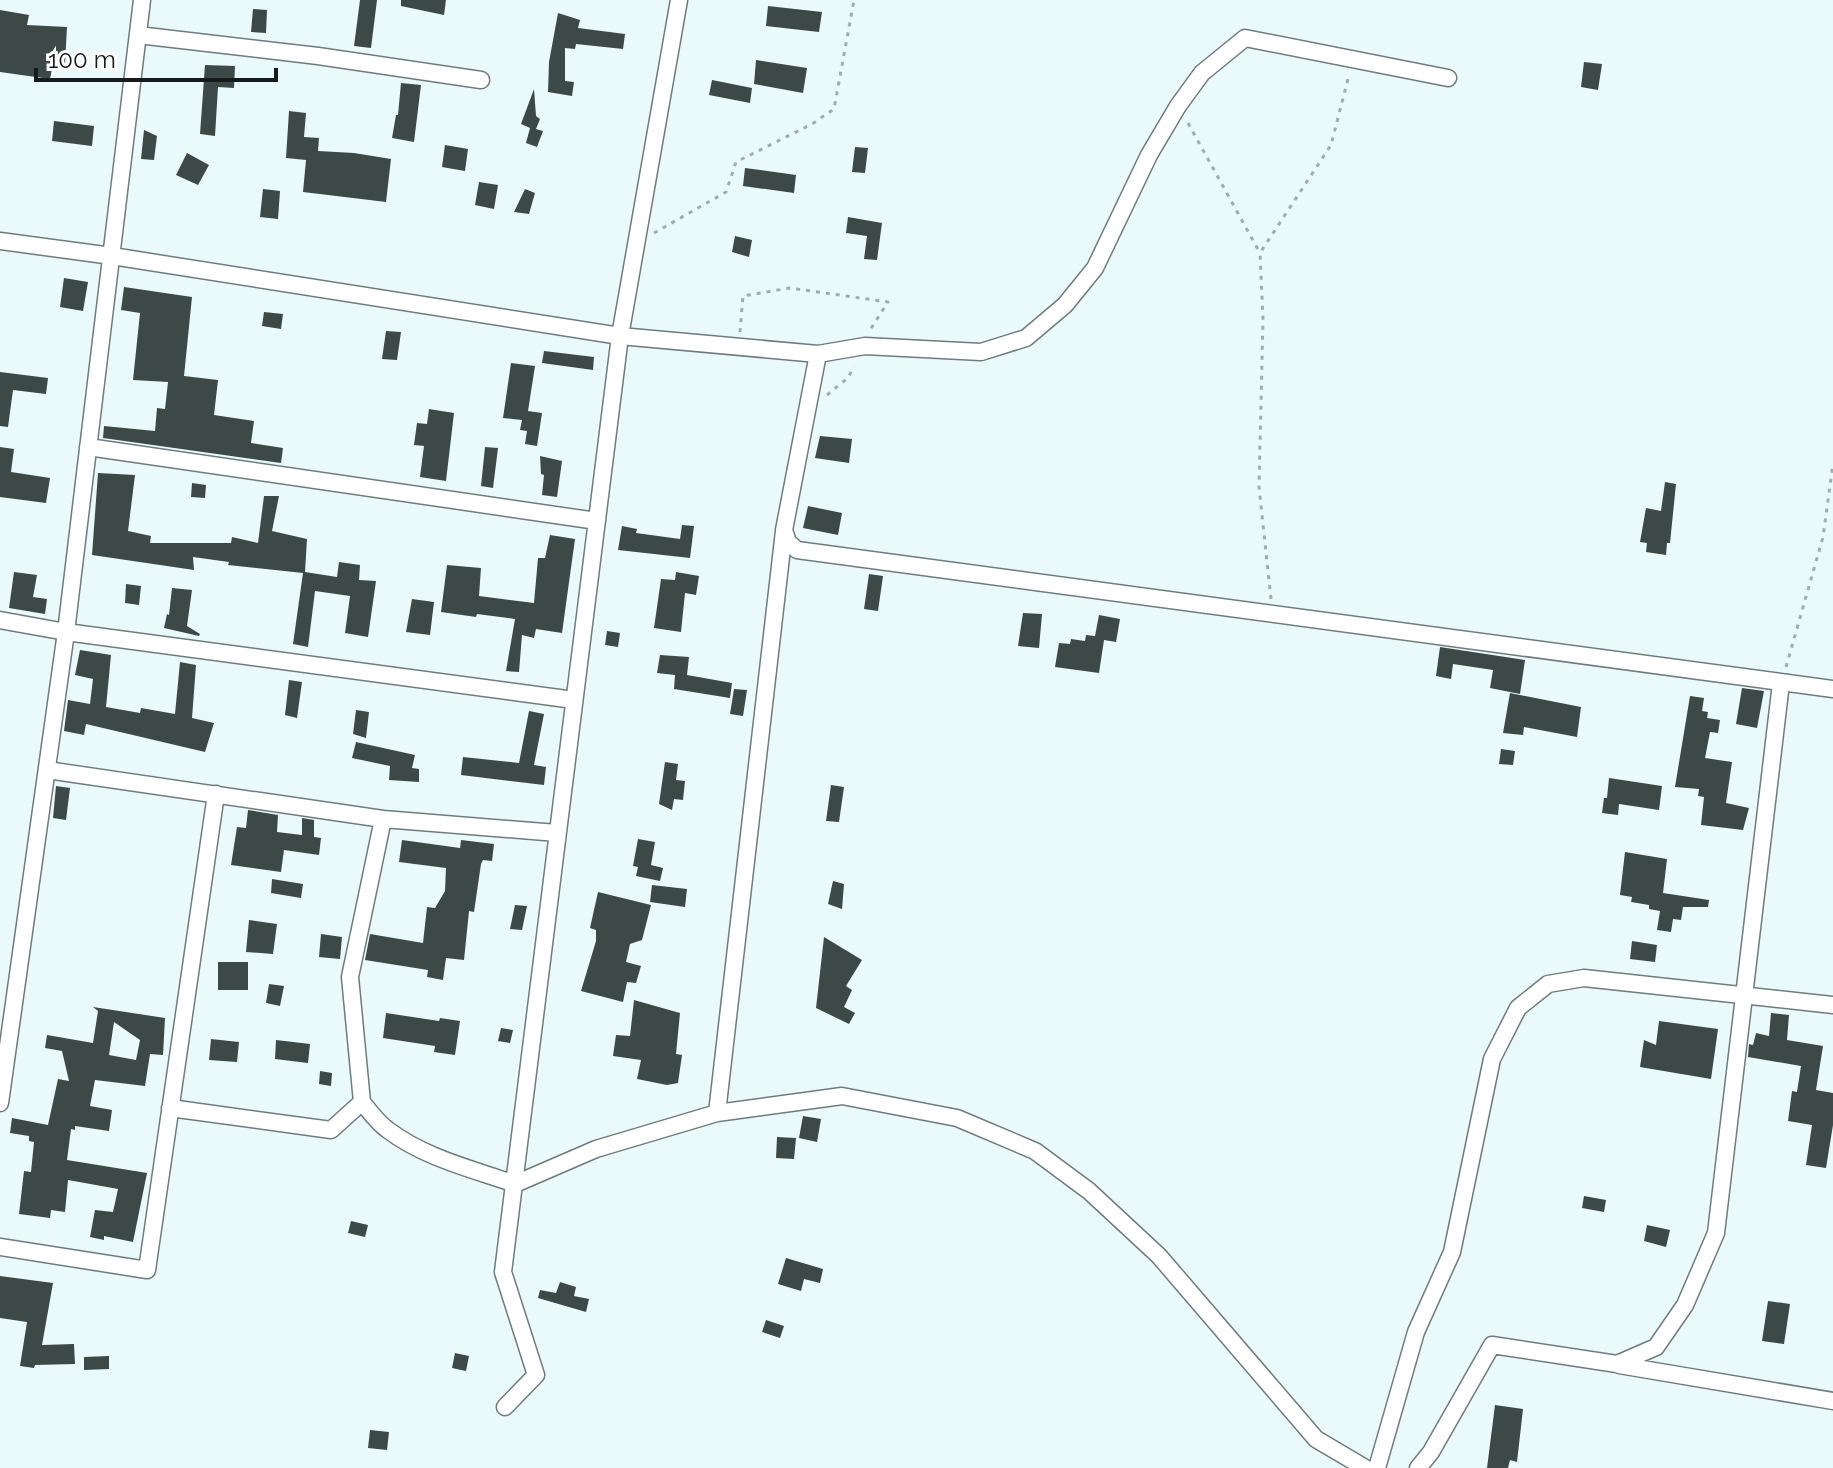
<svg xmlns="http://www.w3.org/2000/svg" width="1833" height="1468" viewBox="0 0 1833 1468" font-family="Raleway,sans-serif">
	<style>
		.building { fill: #3d4946; fill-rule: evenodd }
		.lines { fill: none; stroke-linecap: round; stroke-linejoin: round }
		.street-casing { stroke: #6d7c7c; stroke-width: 19 }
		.path { stroke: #a1adad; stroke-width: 3; stroke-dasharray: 4 6; stroke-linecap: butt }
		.street { stroke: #fff; stroke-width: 16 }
	</style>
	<rect width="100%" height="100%" fill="#eafafa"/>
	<path class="building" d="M360,0H377L371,48L354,46Z
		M401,0H446L444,15L401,6Z
		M768,6L822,12L819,32L766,26Z
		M253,9L267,10L266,33L251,32Z
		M0,10L29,15L27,25L67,27L65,64H53L50,79L0,72Z
		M558,13L580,20L578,28L625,34L623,49L576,44L575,49L565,48V81L574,82L572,96L548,92L549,62Z
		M756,60L807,68L803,93L754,84Z
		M1584,62L1602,64L1598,90L1581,87Z
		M205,65L235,66L234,88L218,87L215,136L200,134Z
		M712,80L752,88L750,103L709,95Z
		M401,83L421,85L414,142L392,138L396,115H398Z
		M534,89L536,116L540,119L536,129L543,131L537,147L526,143L530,128L521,124Z
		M289,111L306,113L304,137L319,138L318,151L354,153L391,159L386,202L303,192L306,160L286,158Z
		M54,121L94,126L92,146L52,141Z
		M144,130L157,136L154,160L141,159Z
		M445,145L468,149L465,171L442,167Z
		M855,147L868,148L865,173L852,172Z
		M187,153L209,165L198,185L176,175Z
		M745,168L796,175L794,193L743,186Z
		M479,182L498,185L494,209L475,205Z
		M263,189L280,191L278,219L260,217Z
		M525,189L535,193L529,214L514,212Z
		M848,217L882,223L877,260L864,259L867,236L846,233Z
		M735,236L752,240L749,257L732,252Z
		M64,278L88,282L83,311L60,307Z
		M124,287L192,297L184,376L218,380L214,415L254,421L251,443L283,448L281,463L103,438L104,426L155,431L157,408L165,409L168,382L133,380L140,313L121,310Z
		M264,312L283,314L281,329L262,326Z
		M386,331L401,332L397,360L382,359Z
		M544,351L594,357L593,370L542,363Z
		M511,363L535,366L528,411L542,413L537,446L525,444L527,431L520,430L522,420L503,418Z
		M0,372L48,378L46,394L13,390L8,427L0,426Z
		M429,409L454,413L446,481L420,477L424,446L414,445L417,423L427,424Z
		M820,436L852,439L849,463L815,458Z
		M0,447L14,449L11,472L50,478L46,503L0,497Z
		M485,447L498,448L493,488L481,486Z
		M540,456L562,461L557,497L542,495L544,475L541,474Z
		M98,473L135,475L128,531L151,536L150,543H231L232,537L258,543L264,496H279L272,531L307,539L305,572L337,577L339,562L360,565L359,580L376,581L368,637L345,633L350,596L315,591L308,647L293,644L303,573L228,565L229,562L193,557L194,570L92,555Z
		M1665,482L1676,484L1670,543H1667L1666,555L1646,552L1647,543L1640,542L1646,508L1661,511Z
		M192,483L206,485L205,498L191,497Z
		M808,506L842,513L838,535L803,528Z
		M682,525L694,526L690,558L618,550L622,526L637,529L636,533L680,539Z
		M550,535L575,539L562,633L536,629L534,638L522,635L519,672L506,671L515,619L477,614L476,617L441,612L447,565L481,568L479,596L534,603L538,558H545Z
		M14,572L37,575L33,597L47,599L45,614L9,608Z
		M676,572L699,576L696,595L685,593L681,632L654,628L661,579L675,580Z
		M869,574L883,576L878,611L864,609Z
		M126,584L141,586L139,605L125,603Z
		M172,588L192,590L187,626L200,634L199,636L164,628L167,614L169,615Z
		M412,599L434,602L430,635L406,632Z
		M1023,613L1042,614L1039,648L1018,646Z
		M1099,615L1120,619L1116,642L1104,640L1099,673L1055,667L1059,643L1070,644L1071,639L1085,641L1086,635L1095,636Z
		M607,631L620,633L618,647L605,645Z
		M1440,647L1525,660L1520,694L1490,688L1493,670L1453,664L1451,679L1436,676Z
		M80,650L111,655L106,707L140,713L141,708L175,714L180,662L196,665L192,718L214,723L205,752L86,724L84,735L64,731L68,700L90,704L93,679L75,675Z
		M660,655L689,657L687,675L732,683L730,698L674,689L675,675L657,673Z
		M289,680L302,682L297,718L285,715Z
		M1742,688L1764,691L1757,728L1736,724Z
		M734,689L747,690L743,716L730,714Z
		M1510,693L1581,707L1577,737L1524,727L1523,735L1503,733Z
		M1690,696L1704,698L1702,711L1708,712L1707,718L1720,720L1718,733L1710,732L1705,758L1732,762L1726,803L1749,808L1743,830L1701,825L1704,797L1698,796L1699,789L1675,787Z
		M356,710L369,712L366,738L353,734Z
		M529,711L544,714L534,765L546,767L544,785L461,775L463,757L519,763Z
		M356,742L415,755L412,768L419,769V782L389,780L390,766L352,758Z
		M1501,749L1515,751L1513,765L1499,764Z
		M665,762L678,764L676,780L685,781L683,800L674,799L672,810L659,804Z
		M1609,778L1662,786L1659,810L1619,804L1618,815L1602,813L1604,798H1607Z
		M831,785L844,787L839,822L826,821Z
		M56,786L70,788L66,820L53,818Z
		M248,810L278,815L277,832L302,835V818L314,820V837L321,838L319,855L284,850L281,872L231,865L237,827L246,828Z
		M638,839L655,842L651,865L663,868L660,881L636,876L638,867L633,866Z
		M402,840L460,848L461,840L494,844L492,861L483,860L481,864L474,912L469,911L464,960L446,958L443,980L427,977L428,970L365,960L370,934L423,943L427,907L435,908L445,891L446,868L399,862Z
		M1625,852L1667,859L1663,893L1709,900L1708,907H1683L1681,920L1673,919L1671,932L1657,930L1660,911L1649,909V905L1631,902L1632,897L1620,895Z
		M272,879L303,884L301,898L271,893Z
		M833,881L844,884L842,909L828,904Z
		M652,885L687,889L685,907L650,902Z
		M598,892L651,905L642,940L630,944L626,962L641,966L636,983L627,982L623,1002L581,991L596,941V930L590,928Z
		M515,905L527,906L522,930L510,929Z
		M249,920L277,924L273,954L246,952Z
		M321,934L342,937L340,959L319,957Z
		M824,937L862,960L846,986L852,990L844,1007L855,1013L849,1024L816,1008Z
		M1632,941L1657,945L1655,962L1630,959Z
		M218,962H248V990H218Z
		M269,984L284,986L280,1006L266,1003Z
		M634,1000L680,1013L676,1054L682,1055L678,1083L667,1085L637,1079L641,1060L613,1056L616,1035L630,1036Z
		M93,1007L165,1018L163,1055L150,1054L145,1086L95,1080L90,1106L112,1110L109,1131L75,1126V1130L71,1129L67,1160L147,1173L133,1242L104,1236V1240L90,1237L95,1210L113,1212L118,1189L68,1180L65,1212L51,1210L50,1218L19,1214L24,1171L31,1172L34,1142L29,1141V1136L10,1133L12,1118L48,1125L58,1079L69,1081L62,1051L45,1048L47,1035L93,1043L98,1011ZM114,1022L140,1040L136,1060L109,1055Z
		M386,1013L439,1021L440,1018L460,1021L455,1055L434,1052L435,1046L383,1038Z
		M1771,1013L1789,1015L1787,1040L1823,1046L1816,1090L1833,1093V1125L1826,1168L1806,1165L1812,1125L1788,1121L1792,1091L1797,1092L1801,1066L1748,1057L1749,1044L1753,1045L1756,1033L1769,1036Z
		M1659,1021L1718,1029L1711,1079L1640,1067L1644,1040L1656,1045Z
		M501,1028L513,1030L510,1043L498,1041Z
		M211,1039L239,1042L237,1062L209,1060Z
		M276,1040L310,1044L308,1063L275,1059Z
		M320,1071L332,1073L331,1086L319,1084Z
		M803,1116L821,1119L817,1142L799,1138Z
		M777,1137L796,1138L794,1159L776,1158Z
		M1584,1196L1606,1200L1604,1212L1582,1208Z
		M351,1221L368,1225L365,1237L348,1233Z
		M1647,1225L1670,1230L1666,1247L1644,1241Z
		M786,1258L823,1269L820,1283L804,1279L801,1291L778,1284Z
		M0,1276L53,1283L42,1345L74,1344L75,1364L35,1365L34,1368L20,1366L27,1322L0,1318Z
		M560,1282L576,1287L574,1296L589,1299L586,1312L538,1298L540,1290L556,1293Z
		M1768,1301L1790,1304L1784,1344L1762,1341Z
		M766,1320L784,1326L780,1338L762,1332Z
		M455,1353L469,1356L466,1371L452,1368Z
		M109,1356V1369L84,1370V1357Z
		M1495,1405L1523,1409L1517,1462L1510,1460L1508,1468H1487Z
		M370,1430L389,1432L387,1450L368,1448Z"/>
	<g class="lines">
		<defs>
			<path id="street" d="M138,35L318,56L481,80
				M0,241L112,256L620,336L818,354L784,530L788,542L797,550L1833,689
				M818,354L865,346L981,352L1026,338L1065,305L1095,268L1149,155L1178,106L1202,73L1245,38L1448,78
				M88,447L597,521
				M0,620L66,632L574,700
				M47,770L383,819L557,833
				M362,1102L350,977L383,819
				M0,1103L66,632L142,0
				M170,1108L331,1130L362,1102C370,1112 378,1123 388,1130C425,1158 472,1169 515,1184L596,1149L717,1113L842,1096L957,1118L1035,1151L1089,1191L1159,1256L1316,1439L1365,1468
				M717,1113L784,531
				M0,1247L147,1270L216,794
				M1619,1365L1833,1401
				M505,1407L536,1375L503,1272L620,336L679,0
				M1377,1468L1416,1332L1452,1252L1492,1059L1518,1008L1548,984L1584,978L1833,1005
				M1418,1468L1431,1452L1492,1345L1617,1364L1656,1347L1685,1305L1716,1233L1781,683"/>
		</defs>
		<use href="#street" class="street-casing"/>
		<path class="path" d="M1188,123L1260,253
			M654,233L726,192L736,162L812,124L834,109L854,0
			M740,332L743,296L790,288L888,302L870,330
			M827,395L849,377L853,366
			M1271,599L1259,487L1263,319L1260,253L1331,145L1349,75
			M1786,667L1823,537L1833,464"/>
		<use href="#street" class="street"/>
	</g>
	<path d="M36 68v12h240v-12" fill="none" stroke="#151a1a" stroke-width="4"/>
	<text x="48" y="68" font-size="24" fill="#151a1a" stroke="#ffffff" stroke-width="6" paint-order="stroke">100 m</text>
</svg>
